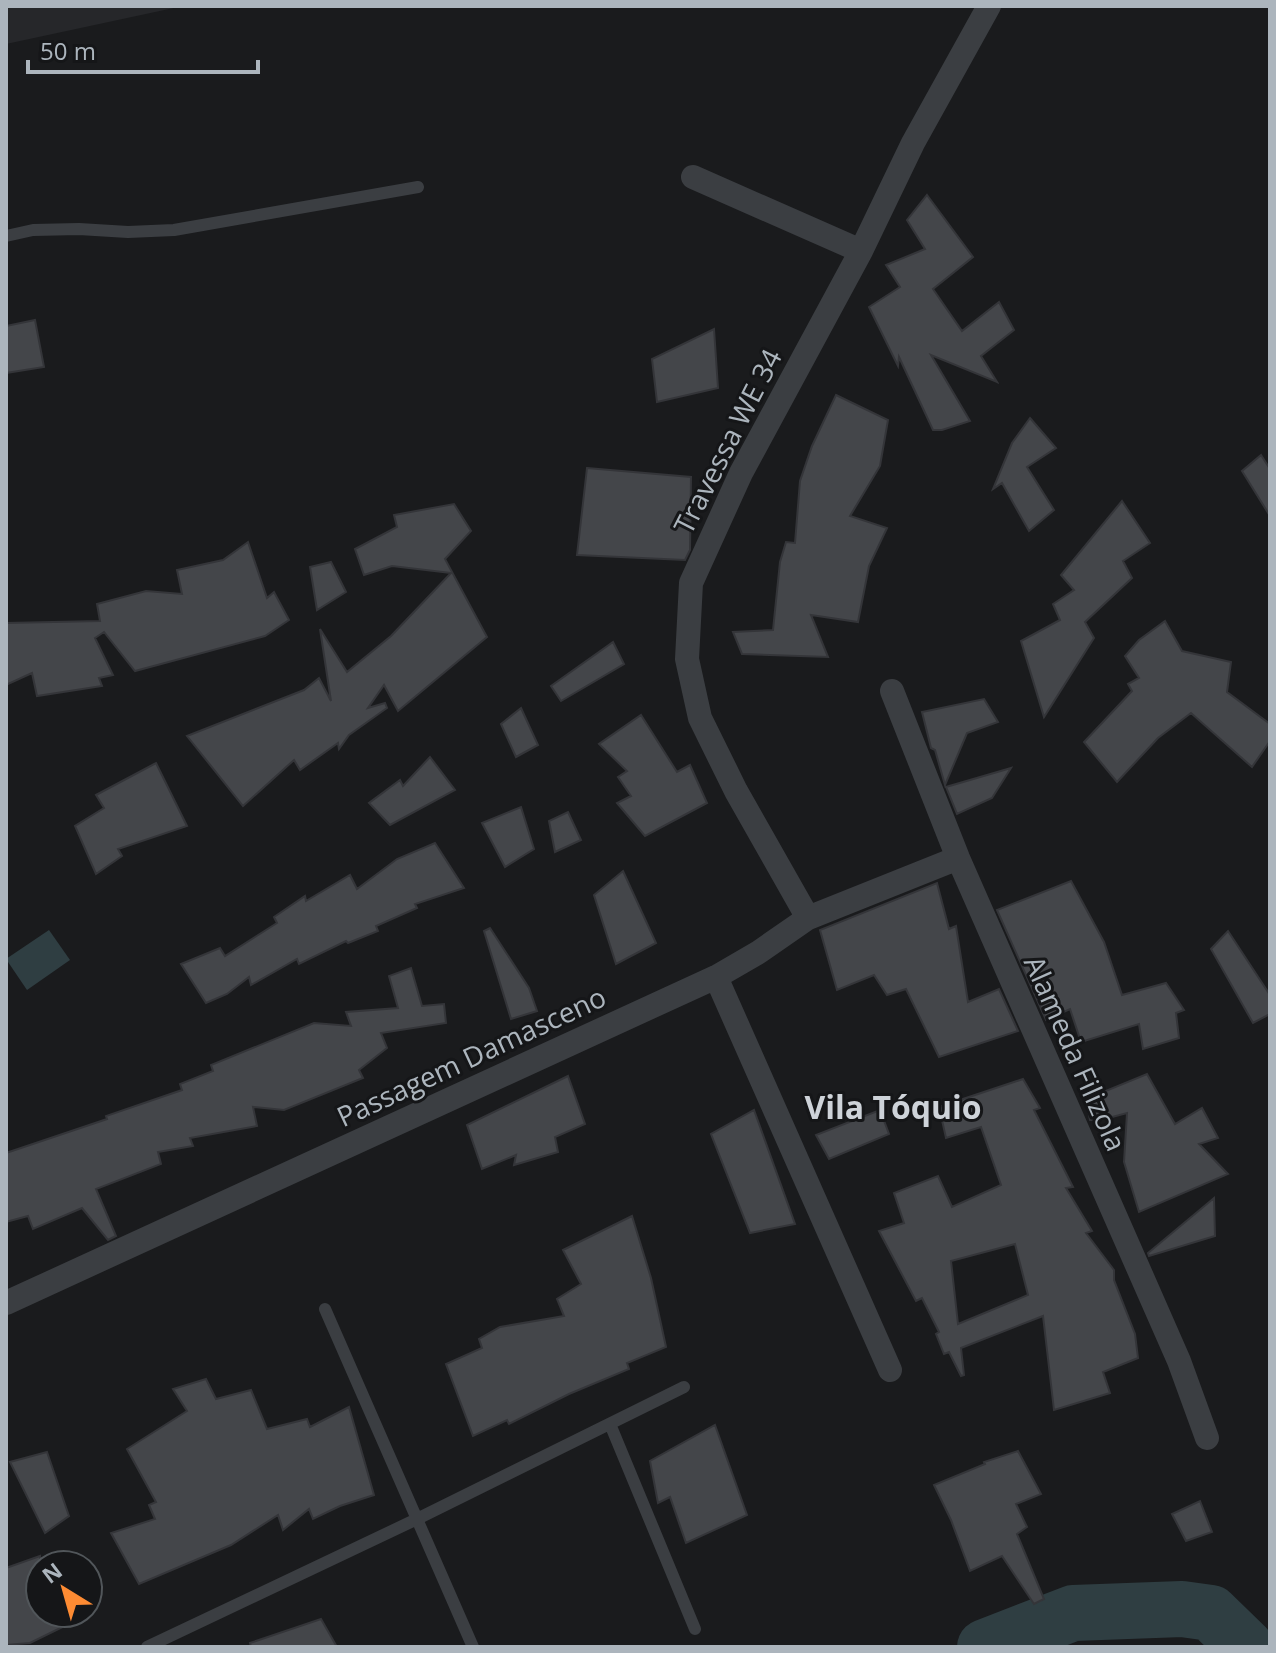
<svg xmlns="http://www.w3.org/2000/svg" width="1276" height="1653" viewBox="0 0 1276 1653" font-family="'Open Sans',sans-serif">
	<style>
		.built { fill: #26272a }
		.water { fill: #2f3e42 }
		.lines { fill: none; stroke-linecap: round; stroke-linejoin: round }
		.river { stroke: #2f3e42; stroke-width: 56 }
		.building { fill: #44464a; stroke: #343539; stroke-width: 2; fill-rule: evenodd }
		.service { stroke: #3b3e42; stroke-width: 12 }
		.minor { stroke: #3b3e42; stroke-width: 24 }
		.labels { text-anchor: middle; dominant-baseline: central; stroke-width: 6; stroke-linejoin: round; paint-order: stroke }
		.street-label { font-size: 28px; fill: #acb5bd; stroke: #151618 }
		.quarter-label { font-size: 32px; font-weight: bold; fill: #ced3d9; stroke: #151618 }
	</style>
	<rect width="100%" height="100%" fill="#1a1b1d"/>
	<path class="built" d="M6,6H183L6,44Z"/>
	<path class="water" d="M49,930L70,960L27,990L6,959Z"/>
	<g class="lines">
		<path class="river" d="M985,1647L1073,1613L1182,1609L1211,1613L1246,1647"/>
	</g>
	<path class="building" d="M927,195L973,257L933,289L962,331L999,302L1014,330L981,356L997,382L931,355L970,421L942,430H933L899,357L898,366L869,307L900,287L886,265L925,249L907,220Z
		M35,320L44,367L6,373V326Z
		M714,329L718,388L657,402L652,359Z
		M836,395L888,420L880,466L850,516L887,528L869,566L858,622L811,615L828,657L742,654L733,632L773,630L780,562L786,542L795,543L800,481L812,446Z
		M1030,418L1056,448L1027,467L1054,510L1029,531L1002,483L993,489L1012,443Z
		M1261,455L1270,469V516L1242,471Z
		M587,468L691,477L690,550L685,560L577,555Z
		M1122,501L1150,543L1123,561L1132,578L1085,622L1094,638L1044,717L1021,641L1060,620L1053,604L1074,590L1061,575Z
		M454,504L471,531L445,559L487,637L398,711L384,685L368,708L385,703L387,708L349,735L339,749L338,743L300,770L294,760L243,806L187,736L304,690L319,678L331,701L320,629L347,672L391,636L451,573L392,566L364,575L355,549L397,527L394,515Z
		M248,542L267,598L274,592L289,620L265,636L135,671L104,632L95,638L113,675L99,678L102,686L37,696L32,673L6,685V623L100,621L97,604L146,591L182,594L177,570L223,560Z
		M331,562L346,592L317,610L310,567Z
		M1165,621L1182,651L1231,662L1227,692L1270,724V741L1252,767L1191,713L1158,738L1117,782L1084,742L1132,691L1128,684L1139,678L1125,656L1139,640Z
		M613,642L624,664L561,701L551,686Z
		M984,699L998,722L967,733L945,785L935,750L931,748L922,712Z
		M521,708L538,745L516,757L501,724Z
		M641,715L677,772L690,765L707,803L645,836L617,803L631,796L618,777L627,771L599,744Z
		M430,757L455,790L390,825L369,803L400,780L403,786Z
		M156,763L187,826L118,849L122,856L96,874L75,826L104,808L96,795Z
		M1011,768L992,798L957,814L946,787Z
		M521,807L534,849L505,867L482,823Z
		M568,812L581,840L555,852L549,821Z
		M435,843L464,888L415,904L417,908L376,926L378,931L348,943L346,941L299,964L297,959L251,985L249,977L227,994L206,1003L181,964L220,948L225,956L277,923L274,917L305,896L306,901L350,875L357,889L397,859Z
		M623,871L656,943L616,964L594,895Z
		M1071,881L1104,942L1122,995L1166,983L1184,1010L1176,1013L1179,1038L1143,1049L1139,1024L1081,1042L1070,1009L1046,1020L997,910Z
		M937,883L949,929L956,926L968,1002L999,989L1018,1031L939,1057L906,989L887,995L874,975L837,990L820,930Z
		M490,928L529,988L537,1011L511,1019L484,931Z
		M1228,931L1270,995V1014L1253,1023L1211,949Z
		M411,968L422,1006L444,1004L446,1023L381,1033L387,1048L359,1070L363,1078L284,1110L253,1107L257,1126L190,1138L193,1146L158,1152L161,1164L96,1189L116,1236L108,1240L82,1208L33,1229L28,1216L6,1222V1153L107,1119L106,1116L182,1090L180,1084L213,1071L211,1065L314,1023L351,1026L346,1012L398,1008L389,976Z
		M1147,1074L1175,1124L1202,1108L1218,1138L1199,1144L1228,1174L1139,1212L1124,1162L1127,1113L1101,1120H1090L1086,1099Z
		M568,1076L585,1124L555,1137L558,1152L514,1165L516,1155L482,1169L467,1125Z
		M1023,1079L1040,1108L1034,1110L1073,1187L1066,1188L1092,1231L1086,1233L1114,1270V1280L1135,1334L1138,1358L1103,1372L1110,1393L1054,1410L1043,1316L961,1348L964,1375L961,1376L949,1352L944,1354L936,1334L939,1332L922,1298L916,1301L879,1231L904,1223L894,1193L938,1176L952,1207L1001,1185L981,1127L946,1138L939,1107ZM1015,1244L1028,1295L958,1324L951,1261Z
		M754,1110L795,1224L750,1233L711,1134Z
		M880,1110L889,1134L829,1159L816,1135Z
		M1214,1198L1215,1236L1149,1256L1148,1253Z
		M632,1216L651,1278L666,1347L627,1363L629,1369L569,1394L509,1424L507,1420L473,1436L446,1364L482,1348L479,1339L500,1327L564,1316L557,1299L581,1284L563,1250Z
		M206,1379L216,1399L251,1390L267,1429L307,1419L310,1427L349,1407L374,1495L340,1506L313,1519L309,1509L283,1530L278,1515L231,1545L139,1584L111,1533L155,1519L149,1505L156,1502L127,1449L187,1411L173,1389Z
		M715,1425L747,1515L686,1543L670,1497L658,1503L650,1461Z
		M1018,1451L1041,1494L1016,1504L1027,1527L1017,1534L1044,1599L1034,1604L1002,1556L970,1571L951,1520L934,1485L985,1464L984,1462Z
		M47,1452L69,1516L45,1533L10,1462Z
		M1200,1501L1212,1532L1186,1541L1172,1514Z
		M40,1556V1613H91L30,1643L6,1645V1568Z
		M321,1619L337,1647H251L250,1643Z"/>
	<g class="lines">
		<path class="service" d="M6,236L33,230L79,229L128,232L174,230L418,187
			M325,1309L473,1647
			M610,1424L695,1629
			M147,1647L417,1519L684,1387"/>
		<path class="minor" d="M693,177L861,251
			M892,691L958,858L1179,1361L1207,1438
			M808,918L736,791L700,718L687,659L691,583L741,473L861,251L913,143L989,6
			M716,977L890,1370
			M6,1303L716,977L759,952L808,918L958,858"/>
	</g>
	<g class="labels">
		<g class="street-label">
			<text transform="translate(727 441) rotate(-63)">Travessa WE 34</text>
			<text transform="translate(1076 1053) rotate(66)">Alameda Filizola</text>
			<text transform="translate(471 1056) rotate(-25)">Passagem Damasceno</text>
		</g>
		<g class="quarter-label">
			<text x="893" y="1106">Vila Tóquio</text>
		</g>
	</g>
	<rect width="1276" height="1653" fill="none" stroke="#acb5bd" stroke-width="16"/>
	<g transform="translate(64 1589) rotate(323)"><circle r="38" fill="#151618" stroke="#51565a" stroke-width="2"/>
	<path d="M0-6L14 30L0 20L-14 30Z" fill="#fd8b33"/>
	<text y="-12" font-size="22" font-weight="bold" text-anchor="middle" fill="#acb5bd">N</text>
	</g>
	<path d="M28 60v12h230v-12" fill="none" stroke="#acb5bd" stroke-width="4"/>
	<text x="40" y="60" font-size="24" fill="#acb5bd" stroke="#151618" stroke-width="6" paint-order="stroke">50 m</text>
</svg>
